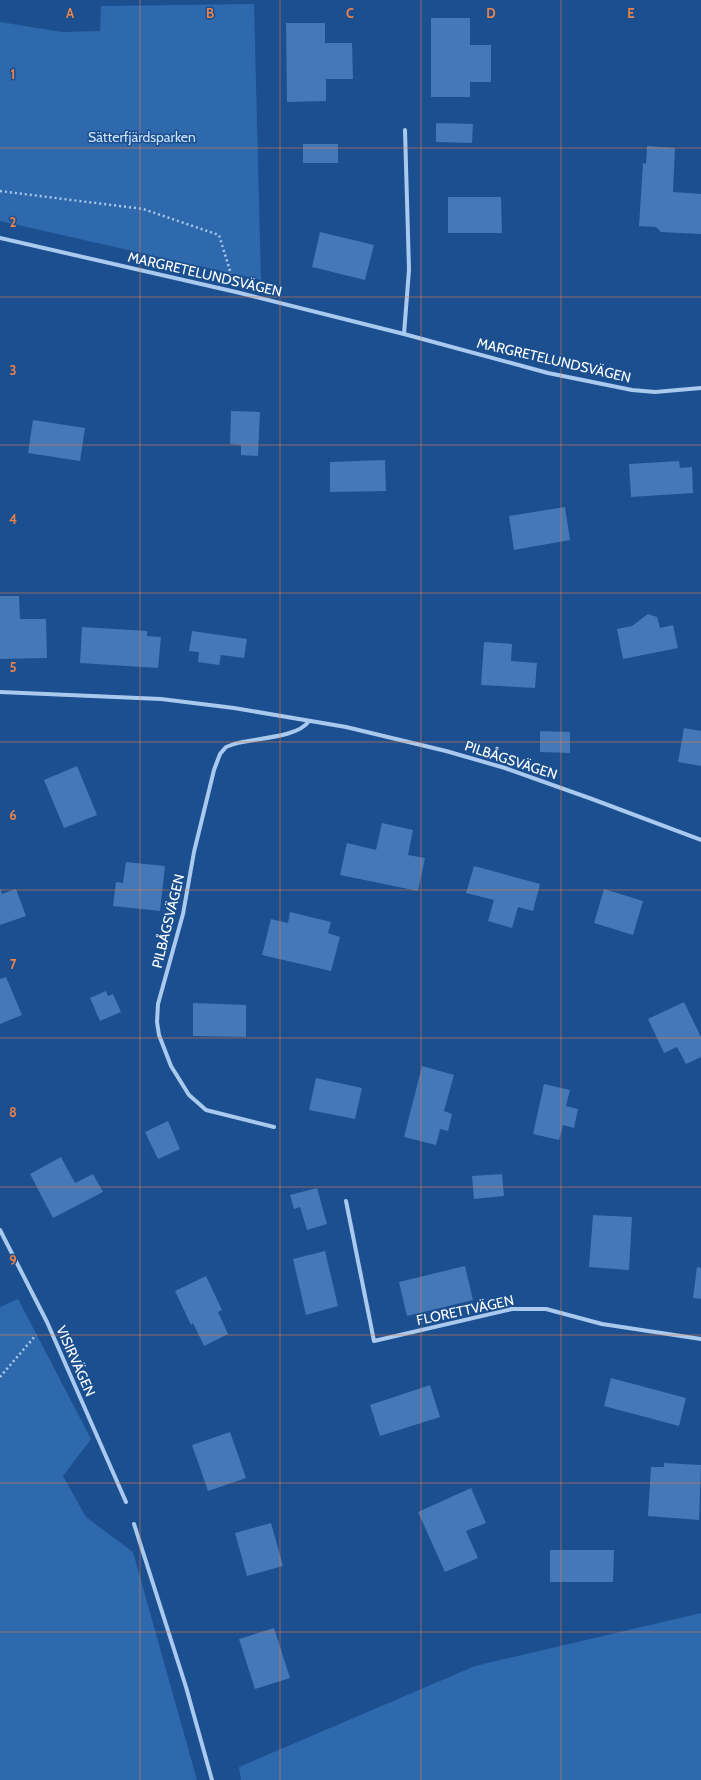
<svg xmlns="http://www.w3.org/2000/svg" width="701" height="1780" viewBox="0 0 701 1780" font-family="Cabin,sans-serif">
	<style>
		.green { fill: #2e69ad }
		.building { fill: #4478b7 }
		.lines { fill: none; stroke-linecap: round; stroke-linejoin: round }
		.path { stroke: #a9c9ee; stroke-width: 2.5; stroke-dasharray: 2 3; stroke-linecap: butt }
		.minor { stroke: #a9c9ee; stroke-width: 4 }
		.grid { fill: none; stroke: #ee8249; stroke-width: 1; stroke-opacity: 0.55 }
		.labels { text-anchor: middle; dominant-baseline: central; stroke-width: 3; stroke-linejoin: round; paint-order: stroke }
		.park-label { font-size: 14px; fill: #cfe3fa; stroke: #1b4f8f }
		.street-label { font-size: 14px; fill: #fff; stroke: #1b4f8f }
		.grid-label { font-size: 13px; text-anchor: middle; font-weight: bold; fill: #ee8249; stroke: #1b4f8f; stroke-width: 3; stroke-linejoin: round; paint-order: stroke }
	</style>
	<rect width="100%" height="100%" fill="#1b4f8f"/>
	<path class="green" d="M254,4L261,280L0,221V22L62,32L100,31L101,6Z
		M18,1299L91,1439L63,1476L86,1517L133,1552L197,1780H0V1307Z
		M701,1613V1780H241L239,1767L475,1666Z"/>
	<path class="building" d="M431,18H470V45H491V82H470V97H431Z
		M286,23H325V43H352L353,79H326V101L287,102Z
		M436,123L473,124L472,143L436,142Z
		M303,144H338V163H303Z
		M647,146L675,148L673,192L701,194V234L661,232L656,227L639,226L643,163L646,164Z
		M448,197H501L502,233H448Z
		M320,232L374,245L365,280L312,267Z
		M231,411L260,412L258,456L241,455V445L230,444Z
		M33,420L85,428L80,461L28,453Z
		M385,460L386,491L330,492V462Z
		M679,461L680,468L692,467L693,493L631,497L629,464Z
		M565,507L570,540L514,550L509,516Z
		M0,596H19L20,619H46L47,658L0,659Z
		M648,614L657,617L660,628L673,625L678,648L623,659L617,629L632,626Z
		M82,627L147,631V636L161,637L158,668L80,663Z
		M192,631L247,639L244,658L221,655L219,665L198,662L199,652L189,651Z
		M484,642L512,644L511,661L537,663L535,688L481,685Z
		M684,728L701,731V766L678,762Z
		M540,731L570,732V753L540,752Z
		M77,766L97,815L64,828L44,780Z
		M382,823L413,830L408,855L425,858L418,891L340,875L347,843L376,850Z
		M126,862L165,866L160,911L113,906L116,882L123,883Z
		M474,866L540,884L533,911L518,907L512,928L488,921L494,900L466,893Z
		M0,888L2,894L16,889L26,916L0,925Z
		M604,889L643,901L633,935L594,923Z
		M290,912L331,922L328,933L340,937L331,971L262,955L271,919L288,923Z
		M6,977L22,1015L0,1024V979Z
		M106,991L108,996L113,994L121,1012L100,1021L90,998Z
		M684,1002L701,1037V1057L686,1064L677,1047L664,1053L648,1019Z
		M193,1003L246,1005V1037L193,1036Z
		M422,1066L454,1075L444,1111L452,1114L448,1131L440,1129L436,1145L404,1137Z
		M316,1078L362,1088L355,1119L309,1110Z
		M544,1084L570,1090L566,1106L578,1109L574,1128L563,1125L559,1140L533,1134Z
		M168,1121L180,1149L158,1159L145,1132Z
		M61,1157L75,1183L93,1174L103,1192L53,1218L30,1174Z
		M502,1174L504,1196L474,1199L472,1176Z
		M317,1188L327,1224L307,1230L300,1207L294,1209L290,1195Z
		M593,1215L632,1217L629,1270L589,1267Z
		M325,1251L338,1306L306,1315L293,1259Z
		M465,1266L473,1300L407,1316L399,1282Z
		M697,1267L701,1268V1299L693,1298Z
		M206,1276L222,1310L218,1312L228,1334L204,1346L193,1323L191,1325L175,1291Z
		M611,1378L686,1398L679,1426L604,1406Z
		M430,1385L440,1417L380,1436L370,1405Z
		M230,1432L246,1478L208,1491L192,1445Z
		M664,1463L701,1465L699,1520L648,1516L651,1467H664Z
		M471,1488L486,1523L466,1531L478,1558L445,1572L418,1512Z
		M271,1523L283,1566L247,1576L235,1533Z
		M550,1550H614L613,1582H550Z
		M274,1628L290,1678L255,1689L239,1639Z"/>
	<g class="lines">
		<path class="path" d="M0,191L143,209L219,235L231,274
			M0,1377L36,1335"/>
		<path class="minor" d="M0,238L236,292L404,334L548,373L632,390L655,392L701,388
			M404,334L409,270L405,130
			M0,692L161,699L234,708L346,727L446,751L505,768L592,799L701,840
			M274,1127L206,1110L197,1102L189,1095L171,1066L159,1035L157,1022L158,1004L183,914L194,852L214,770L220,754L226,747L234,744C254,738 298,738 309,721
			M346,1201L374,1341L512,1309H546L602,1324L701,1339
			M0,1230L47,1322L126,1502
			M134,1524L186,1687L212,1780"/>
	</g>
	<path class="grid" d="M140,0V1780M280,0V1780M421,0V1780M561,0V1780M0,148H701M0,297H701M0,445H701M0,593H701M0,742H701M0,890H701M0,1038H701M0,1187H701M0,1335H701M0,1483H701M0,1632H701"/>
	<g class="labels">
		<g class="park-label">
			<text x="142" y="137">Sätterfjärdsparken</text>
		</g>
		<g class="street-label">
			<text transform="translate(205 274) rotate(13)">MARGRETELUNDSVÄGEN</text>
			<text transform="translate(554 360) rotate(13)">MARGRETELUNDSVÄGEN</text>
			<text transform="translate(511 760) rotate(18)">PILBÅGSVÄGEN</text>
			<text transform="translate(168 921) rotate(-76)">PILBÅGSVÄGEN</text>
			<text transform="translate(465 1310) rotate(-12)">FLORETTVÄGEN</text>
			<text transform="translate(76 1361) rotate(66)">VISIRVÄGEN</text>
		</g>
	</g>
	<g class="grid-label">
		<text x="70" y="18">A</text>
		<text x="210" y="18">B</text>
		<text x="350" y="18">C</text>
		<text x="491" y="18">D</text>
		<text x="631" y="18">E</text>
		<text x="13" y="79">1</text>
		<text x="13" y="227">2</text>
		<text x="13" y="375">3</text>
		<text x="13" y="524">4</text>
		<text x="13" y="672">5</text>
		<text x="13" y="820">6</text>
		<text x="13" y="969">7</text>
		<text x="13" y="1117">8</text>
		<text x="13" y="1265">9</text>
	</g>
</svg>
